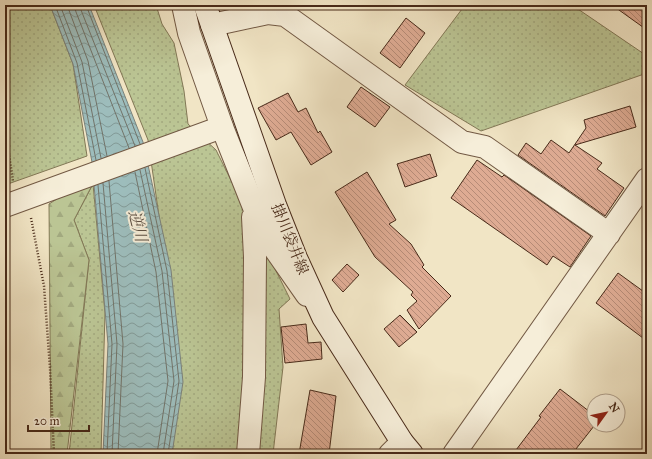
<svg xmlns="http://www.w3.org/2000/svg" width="652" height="459" viewBox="0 0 652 459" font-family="'IM FELL Great Primer','Noto Serif JP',serif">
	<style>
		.grass { fill: url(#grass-dots); stroke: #827856 }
		.forest { fill: url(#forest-firs); stroke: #827856 }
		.water { fill: url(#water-waves); stroke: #7b827b }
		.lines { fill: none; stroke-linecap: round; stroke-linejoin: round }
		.shore { stroke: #72746a; stroke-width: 1 }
		.building { fill: url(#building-back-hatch); stroke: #482a19 }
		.minor-casing { stroke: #725944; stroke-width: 24 }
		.tertiary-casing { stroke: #725944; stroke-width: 24 }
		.secondary-casing { stroke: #482a19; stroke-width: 24 }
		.path { stroke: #482a19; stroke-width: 2.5; stroke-dasharray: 1 2; stroke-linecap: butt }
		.minor { stroke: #f6eed9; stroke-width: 22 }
		.tertiary { stroke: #f6eed9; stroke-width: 22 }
		.secondary { stroke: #f6eed9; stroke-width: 22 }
		.labels { text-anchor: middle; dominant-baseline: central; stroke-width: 4; stroke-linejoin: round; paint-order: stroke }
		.street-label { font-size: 15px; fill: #482a19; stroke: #f6eed9 }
		.water-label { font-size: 16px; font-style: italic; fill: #5d4f42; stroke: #f6eed9 }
	</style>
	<defs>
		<pattern id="grass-dots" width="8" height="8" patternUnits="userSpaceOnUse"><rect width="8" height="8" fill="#bbc594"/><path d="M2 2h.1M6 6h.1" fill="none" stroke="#a2a97f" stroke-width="1.8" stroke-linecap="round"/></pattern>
		<pattern id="forest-firs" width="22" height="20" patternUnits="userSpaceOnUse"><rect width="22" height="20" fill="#bbc594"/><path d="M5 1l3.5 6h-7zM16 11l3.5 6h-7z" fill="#a2a97f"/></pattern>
		<pattern id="water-waves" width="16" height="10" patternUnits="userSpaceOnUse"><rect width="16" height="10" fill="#9dbdbc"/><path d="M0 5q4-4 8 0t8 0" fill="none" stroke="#829a98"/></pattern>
		<pattern id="building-back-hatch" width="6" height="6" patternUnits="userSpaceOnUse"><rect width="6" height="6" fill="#deab93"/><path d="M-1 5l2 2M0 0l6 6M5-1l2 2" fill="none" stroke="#b68b77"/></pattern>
	</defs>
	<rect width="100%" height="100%" fill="#f1e5c5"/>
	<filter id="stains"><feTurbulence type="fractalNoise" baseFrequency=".005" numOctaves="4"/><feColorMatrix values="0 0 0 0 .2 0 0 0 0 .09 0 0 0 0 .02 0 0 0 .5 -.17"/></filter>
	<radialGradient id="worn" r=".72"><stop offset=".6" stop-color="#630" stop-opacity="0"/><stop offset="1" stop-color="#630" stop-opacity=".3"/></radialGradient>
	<path class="grass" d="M5,5H50L73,64L87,156L5,185Z
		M94,5H156L162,24L174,43L184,91L188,124L216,150L290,299L279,309L283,367L273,454H172L181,368L148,140Z
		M465,5H572L647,56V73L481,131L405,85Z
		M93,184L105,313L101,454H69L89,260L74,220Z"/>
	<path class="forest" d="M99,172L74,220L89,260L67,454H51L49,204Z"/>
	<path class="water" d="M50,5H89L143,142L171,270L183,382L172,454H103L108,344L92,162L73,64Z"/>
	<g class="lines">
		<path class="shore" d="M55,5L77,63L96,160
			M60,5L82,62L101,158
			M67,5L88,61L107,156
			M74,5L76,12L129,148
			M80,5L81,10L135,146
			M86,5L140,144
			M145,168L167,271L179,381L168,454
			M140,170L162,271L174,381L163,454
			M135,172L156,272L168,381L157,454
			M109,181L123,344L118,454
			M103,183L117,344L112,454
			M98,185L112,344L107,454"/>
	</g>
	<path class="building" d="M612,5H647V30Z
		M406,18L425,33L400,68L380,53Z
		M361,87L390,107L375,127L347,107Z
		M288,93L298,112L306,108L318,133L320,131L332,152L311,165L291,132L276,140L258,108Z
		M630,106L636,127L575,145L602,163L597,169L624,188L605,216L518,155L526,143L541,154L551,140L569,153L586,128L584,120Z
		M430,154L437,176L405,187L397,164Z
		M477,160L502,177L504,175L591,236L570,267L553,256L547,265L451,198Z
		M367,172L396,220L389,224L411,244L424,265L422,267L451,296L419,329L407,310L417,301L411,295L413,292L375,257L335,192Z
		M347,264L359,275L343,292L332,280Z
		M618,273L647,294V341L596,303Z
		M400,315L417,332L399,347L384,329Z
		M306,324L308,343L321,342L322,359L285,363L281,327Z
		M560,389L594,415V426L572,454H513L541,417L539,416Z
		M310,390L336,396L329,454H299Z"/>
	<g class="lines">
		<defs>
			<path id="minor" d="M183,5L189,33L222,127L265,235L307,295
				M212,25L268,13L285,15L462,142L485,147L609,234
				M248,454L254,377L255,257L253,217
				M390,454L402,442
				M454,454L647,179"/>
			<path id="tertiary" d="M5,206L222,127"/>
			<path id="secondary" d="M205,5L275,205L296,258L323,317L402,442L412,454"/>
		</defs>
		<use href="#minor" class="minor-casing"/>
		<use href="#tertiary" class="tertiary-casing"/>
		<use href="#secondary" class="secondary-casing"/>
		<path class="path" d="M5,129L13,181
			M31,218L44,286L50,368L54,454"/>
		<use href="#minor" class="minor"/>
		<use href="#tertiary" class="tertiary"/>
		<use href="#secondary" class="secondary"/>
	</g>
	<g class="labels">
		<g class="street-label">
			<text transform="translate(290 239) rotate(68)">掛川袋井線</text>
		</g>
		<g class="water-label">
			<text transform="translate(138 226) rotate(76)">逆川</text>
		</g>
	</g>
	<rect width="652" height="459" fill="none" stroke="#f1e5c5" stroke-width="20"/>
	<rect x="6" y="6" width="640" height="447" fill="none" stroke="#482a19" stroke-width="2"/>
	<rect x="10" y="10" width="632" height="439" fill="none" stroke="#482a19"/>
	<g transform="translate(606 413) rotate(57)"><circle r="19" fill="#f6eed9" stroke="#b0a08c"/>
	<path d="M0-3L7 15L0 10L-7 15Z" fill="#8f2418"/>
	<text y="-6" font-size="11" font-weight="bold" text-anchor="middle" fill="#482a19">N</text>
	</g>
	<path d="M28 425v6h61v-6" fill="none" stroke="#482a19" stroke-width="2"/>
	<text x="34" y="425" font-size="12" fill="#482a19" stroke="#f6eed9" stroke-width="3" paint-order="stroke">20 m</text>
	<rect width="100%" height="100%" filter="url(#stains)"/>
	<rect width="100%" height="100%" fill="url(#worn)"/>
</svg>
